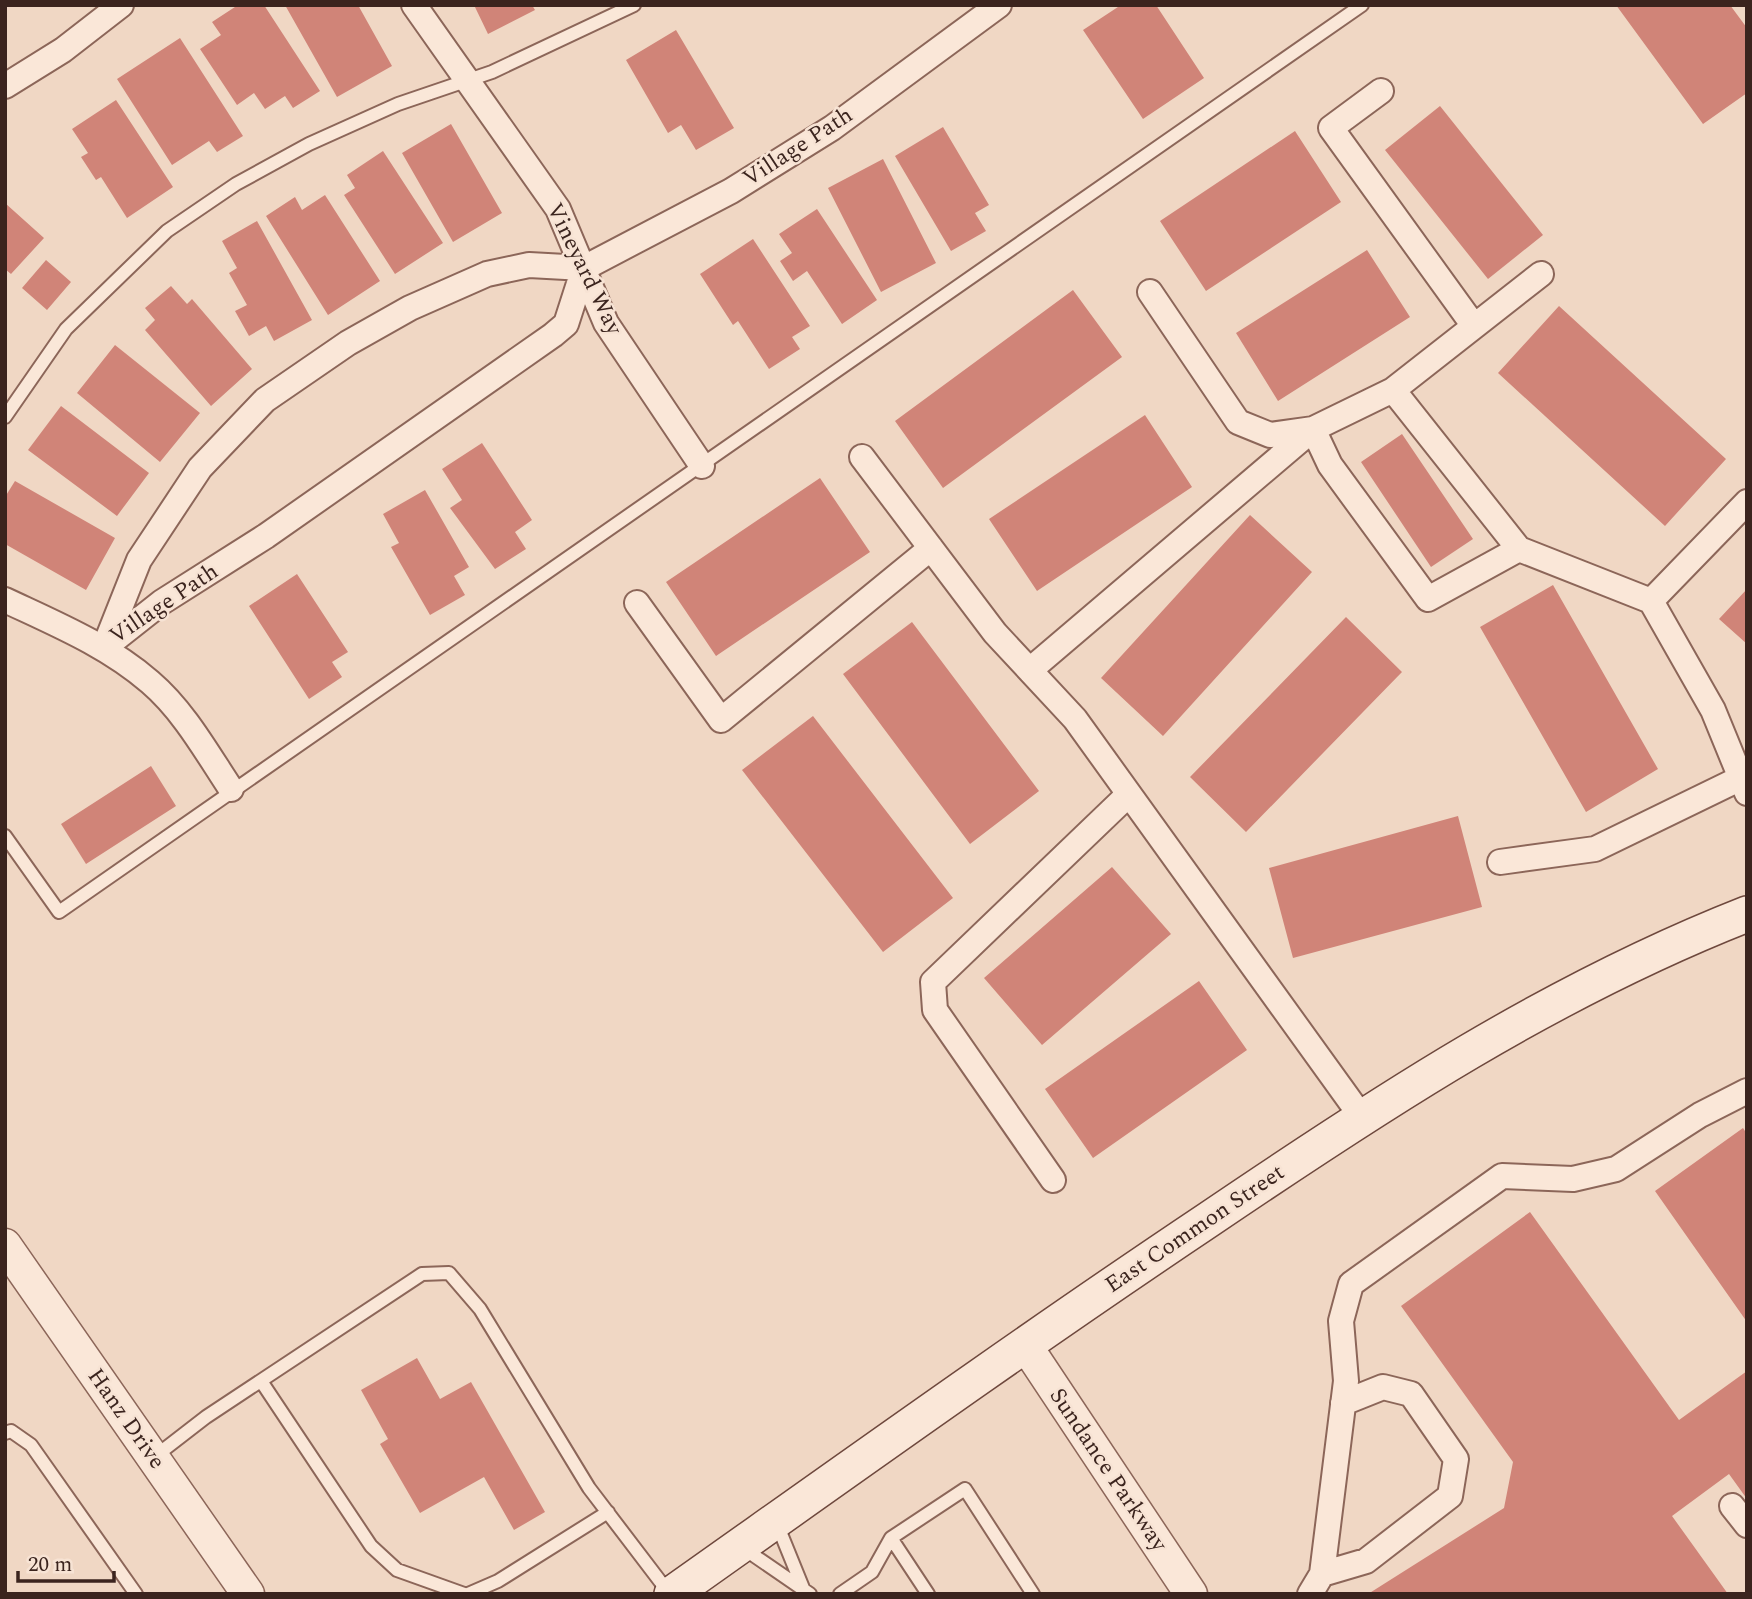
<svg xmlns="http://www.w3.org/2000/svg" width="1752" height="1599" viewBox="0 0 1752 1599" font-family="Spectral,serif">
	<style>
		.building { fill: #d08478 }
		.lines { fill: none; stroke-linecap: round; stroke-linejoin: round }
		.service-casing { stroke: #8c6659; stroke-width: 16 }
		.minor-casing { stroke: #8c6659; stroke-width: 28 }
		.tertiary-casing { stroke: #8c6659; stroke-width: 35 }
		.secondary-casing { stroke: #6e483d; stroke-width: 38 }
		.service { stroke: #fae7d8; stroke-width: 12 }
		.minor { stroke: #fae7d8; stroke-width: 24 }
		.tertiary { stroke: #fae7d8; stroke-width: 32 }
		.secondary { stroke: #fae7d8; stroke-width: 35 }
		.labels { text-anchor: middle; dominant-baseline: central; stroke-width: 5; stroke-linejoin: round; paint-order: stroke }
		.street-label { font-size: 23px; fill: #3b241e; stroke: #f7e3d4 }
	</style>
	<rect width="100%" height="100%" fill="#f0d7c4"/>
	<path class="building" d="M238,5H264L320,91L293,108L285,96L265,109L254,93L237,105L200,49L221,35L212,22Z
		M285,5H358L392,66L337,97Z
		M474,5H532L535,10L488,34Z
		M1121,5H1156L1204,78L1143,119L1083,30Z
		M1616,5H1730L1747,28V93L1703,124Z
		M676,30L734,128L696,150L681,125L668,133L626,60Z
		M180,38L243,136L217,152L209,141L172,165L117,79Z
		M116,100L173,187L127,218L101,177L96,180L81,157L88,153L72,129Z
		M1440,106L1543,235L1488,279L1385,150Z
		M451,124L502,213L453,242L402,153Z
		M943,127L989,205L975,213L986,231L951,251L895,156Z
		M1295,131L1341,202L1206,291L1160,221Z
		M383,151L443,243L395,274L344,195L355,188L347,175Z
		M883,159L936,263L881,292L828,188Z
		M325,195L380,281L328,315L266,216L295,197L302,210Z
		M5,203L44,238L11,274L5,269Z
		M817,209L877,300L842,324L807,271L793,281L780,261L792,253L779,234Z
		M257,221L312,320L274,341L266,326L249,336L235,311L247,305L229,273L237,268L222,241Z
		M753,239L810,326L792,337L800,349L769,369L738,321L733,325L700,274Z
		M1367,250L1410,317L1278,401L1236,333Z
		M46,260L71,282L47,310L22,288Z
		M171,286L187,304L192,299L252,369L211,406L145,330L155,320L145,308Z
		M1073,290L1122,357L943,488L895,421Z
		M1559,306L1726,459L1665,526L1498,373Z
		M115,345L200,413L160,462L77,393Z
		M61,406L149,473L117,516L28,450Z
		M1145,415L1192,487L1037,591L989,519Z
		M1402,434L1473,539L1431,567L1361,462Z
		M482,443L532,520L515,532L526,549L495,569L450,508L462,500L442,469Z
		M820,478L870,552L716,656L666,582Z
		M15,481L115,538L86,590L5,544V497Z
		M425,490L469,567L454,576L465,595L430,615L391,547L399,543L383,514Z
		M1250,515L1312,572L1163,736L1101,678Z
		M297,574L348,652L332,662L342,677L309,699L249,606Z
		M1553,585L1658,769L1586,812L1480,627Z
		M1747,589V644L1719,619Z
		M1346,617L1402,672L1246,832L1190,777Z
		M912,622L1039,791L970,844L843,674Z
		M813,716L953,898L883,952L742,770Z
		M151,766L176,806L86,864L61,824Z
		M1458,816L1482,907L1293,958L1269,868Z
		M1112,867L1171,934L1042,1045L984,978Z
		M1199,981L1247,1050L1093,1158L1045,1089Z
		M1743,1128L1747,1134V1322L1655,1191Z
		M1530,1212L1679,1420L1747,1371V1499L1729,1474L1672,1516L1728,1594H1368L1504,1508L1513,1462L1401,1306Z
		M417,1358L440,1399L471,1382L545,1512L514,1530L484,1477L420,1513L380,1444L388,1439L361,1390Z"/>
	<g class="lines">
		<defs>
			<path id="service" d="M5,417L66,329L167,231L236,184L309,144L398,104L492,72L634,5
				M5,836L59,912L1362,5
				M261,1381L371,1546L397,1570L464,1594
				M5,1433L11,1431L31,1445L136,1594
				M153,1458L206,1417L422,1274L449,1273L480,1309L589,1488L669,1593
				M777,1524L803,1588
				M891,1538L928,1594
				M743,1548L810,1594
				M468,1594L498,1581L608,1512
				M840,1594L872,1572L891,1538L965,1489L1033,1594"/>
			<path id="minor" d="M414,5L558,209L606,323L702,466
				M5,86L63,50L121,5
				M1381,91L1331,128L1474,326
				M1541,274L1393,390L1519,549L1651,601
				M1150,292L1238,422L1270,435L1313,429L1393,390
				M862,457L995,633L1075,719L1361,1116
				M1747,502L1651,601L1713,710L1747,793
				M5,600C56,624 107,645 150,682C184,711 207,753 231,789
				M637,603L721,720L931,548
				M105,647L162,602L266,536L553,335L566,324L584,268
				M104,648L139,560L200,468L265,400L348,343L410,308L487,274L529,265L584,268L731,191L832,128L999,5
				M1030,670L1313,429L1330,465L1428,599L1519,549
				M1500,862L1595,849L1747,775
				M1053,1180L935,1010L933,982L1129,794
				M1732,1506L1747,1525
				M1322,1574L1366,1561L1450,1496L1456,1459L1411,1394L1383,1387L1343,1403
				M1310,1594L1322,1574L1346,1381L1341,1321L1351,1284L1502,1176L1573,1179L1616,1169L1700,1115L1747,1091"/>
			<path id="tertiary" d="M5,1245L248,1594
				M1026,1346L1191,1594"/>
			<path id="secondary" d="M672,1594C850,1468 1027,1341 1208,1220C1382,1102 1551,991 1747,914"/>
		</defs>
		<use href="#service" class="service-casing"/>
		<use href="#minor" class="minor-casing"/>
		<use href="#tertiary" class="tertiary-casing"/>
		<use href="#secondary" class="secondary-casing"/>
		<use href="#service" class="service"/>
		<use href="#minor" class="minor"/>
		<use href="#tertiary" class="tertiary"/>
		<use href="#secondary" class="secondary"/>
	</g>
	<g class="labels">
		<g class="street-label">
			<text transform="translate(798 147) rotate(-33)">Village Path</text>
			<text transform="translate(584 269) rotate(64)">Vineyard Way</text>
			<text transform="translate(164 604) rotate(-34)">Village Path</text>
			<text transform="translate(1195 1229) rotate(-34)">East Common Street</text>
			<text transform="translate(126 1419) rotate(55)">Hanz Drive</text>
			<text transform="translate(1108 1470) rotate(56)">Sundance Parkway</text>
		</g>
	</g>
	<rect width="1752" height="1599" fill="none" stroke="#3b241e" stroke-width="14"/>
	<path d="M18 1571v10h96v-10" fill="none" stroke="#3b241e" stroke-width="3.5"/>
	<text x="28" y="1571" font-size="21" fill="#3b241e" stroke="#f7e3d4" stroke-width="5" paint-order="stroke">20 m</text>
</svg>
